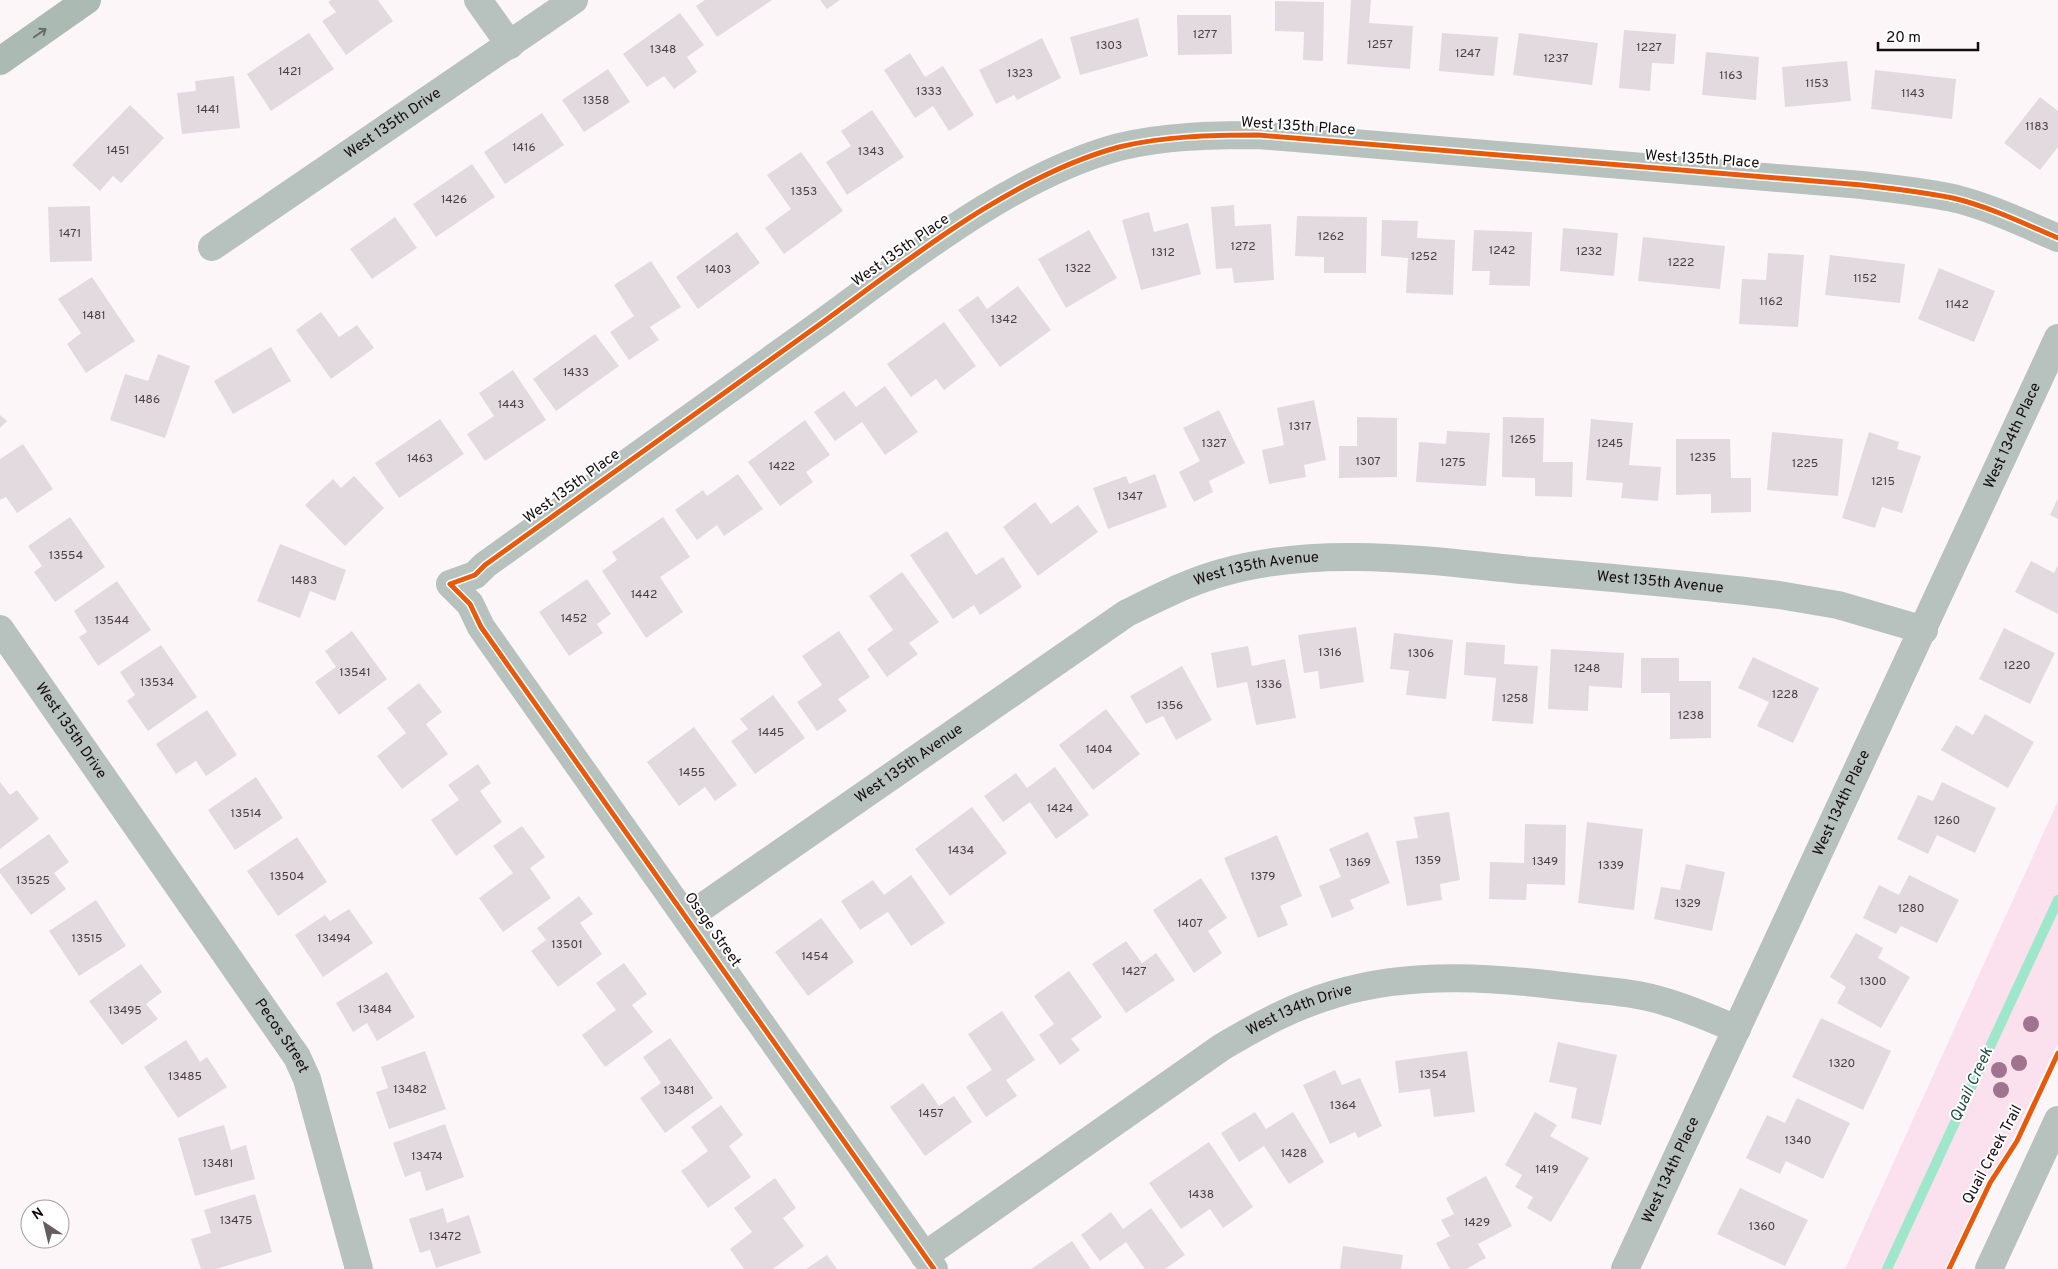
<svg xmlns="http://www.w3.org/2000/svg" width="2058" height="1269" viewBox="0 0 2058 1269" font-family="Overpass,sans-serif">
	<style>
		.green { fill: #fae1ed }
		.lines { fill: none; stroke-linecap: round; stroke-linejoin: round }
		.stream { stroke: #9ee7ca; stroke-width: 10 }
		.building { fill: #e3dadf }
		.minor { stroke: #b7c2be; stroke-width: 28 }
		.major { stroke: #acbab4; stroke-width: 28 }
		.cycleway-casing { stroke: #fff; stroke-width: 8 }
		.cycleway { stroke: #e8590c; stroke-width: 5 }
		.tree { fill: #a0738f }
		.oneway { stroke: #676b6a }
		.labels { text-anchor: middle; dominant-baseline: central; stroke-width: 4; stroke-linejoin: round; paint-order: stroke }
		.number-label { font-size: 12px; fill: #473e43 }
		.street-label { font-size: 15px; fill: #130a0f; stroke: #fff }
		.water-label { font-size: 16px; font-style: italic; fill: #1f4d3b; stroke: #fff }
	</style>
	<rect width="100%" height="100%" fill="#fcf6f9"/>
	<path class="green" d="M2058,801V1043L1951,1269H1845Z"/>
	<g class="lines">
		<path class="stream" d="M1887,1269L2058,900"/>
	</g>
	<path class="building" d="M331,0H378L393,21L346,55L322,21L336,12L328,2Z
		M705,0H772L717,37L696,6Z
		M820,0H840L827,9Z
		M1351,0H1371L1369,23L1413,26L1410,69L1347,64Z
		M1275,1L1324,2L1323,61L1303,60L1304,32L1275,31Z
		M680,13L704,45L687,57L697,72L674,89L664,76L647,87L623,54Z
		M1177,15H1231L1232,54L1178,55Z
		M1138,18L1148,56L1080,75L1070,37Z
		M1624,30L1676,34L1674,64L1652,63L1650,91L1619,88Z
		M309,33L334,69L271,111L247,74Z
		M1442,33L1498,37L1494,76L1439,71Z
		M1519,33L1598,43L1592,85L1513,75Z
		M1042,38L1061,78L1017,100L1014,95L996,104L979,70Z
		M1706,52L1759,57L1756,100L1702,95Z
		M910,53L925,77L943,66L974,115L949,131L933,106L915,118L884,70Z
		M1847,61L1851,101L1785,107L1782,67Z
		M608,69L630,102L584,132L562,100Z
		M1875,70L1956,79L1952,119L1871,109Z
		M234,76L240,128L182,134L177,93L196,91L195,81Z
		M2040,97L2058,111V147L2040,170L2004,143Z
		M130,105L164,138L121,183L113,176L100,191L72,165Z
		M872,110L904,157L847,195L826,162L851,146L841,131Z
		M542,113L564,145L505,184L484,152Z
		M801,152L843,211L784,254L765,228L791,209L767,175Z
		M472,164L495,197L436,237L413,204Z
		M1234,205L1235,226L1271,224L1274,280L1234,283L1232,268L1216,269L1211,207Z
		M90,206L92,261L50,262L48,207Z
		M1149,212L1154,232L1188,223L1201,274L1141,290L1122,220Z
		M1297,216L1367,217L1366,273H1324V257L1295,256Z
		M395,217L417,248L372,279L350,249Z
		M1382,220L1418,221L1417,238L1455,240L1453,295L1406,293L1408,258L1381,256Z
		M1563,228L1618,233L1614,276L1560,271Z
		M1089,230L1117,278L1066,308L1038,259Z
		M1474,230L1532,232L1530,286L1489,285L1490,271H1472Z
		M737,232L760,263L698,309L676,277Z
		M1643,237L1725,246L1720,289L1638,281Z
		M1768,253L1804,255L1798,327L1739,324L1742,279L1766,280Z
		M1830,255L1905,264L1900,303L1825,295Z
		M651,261L681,307L650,327L659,340L629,360L610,332L634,316L614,285Z
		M1939,268L1995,291L1974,342L1918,319Z
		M92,277L135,341L86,373L67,344L81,333L58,299Z
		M1018,286L1051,330L1000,367L958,310L978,296L987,309Z
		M321,312L339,337L357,325L374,348L331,379L296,330Z
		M944,322L976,366L944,390L936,379L911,397L887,364Z
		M595,334L619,366L556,411L533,379Z
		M271,347L291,381L233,414L214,381Z
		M158,354L190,366L165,438L110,420L125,374L148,381Z
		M513,370L546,420L485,461L467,434L494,416L479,393Z
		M885,386L918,432L885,455L862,422L835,441L814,412L844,391L856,407Z
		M1314,400L1326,460L1304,465L1306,477L1269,484L1262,450L1284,445L1277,408Z
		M1219,410L1245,463L1209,481L1213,492L1194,502L1179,472L1200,461L1183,428Z
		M0,415L7,421L0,428Z
		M1357,417L1397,418V477L1339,478V446H1357Z
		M1503,417L1544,418L1543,462H1573L1572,497L1535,496V478L1502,477Z
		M440,419L464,454L399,498L375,463Z
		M1591,419L1633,423L1629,465L1661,467L1658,501L1621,498L1623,483L1586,480Z
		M805,420L830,455L806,472L813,482L780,506L748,462Z
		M1447,431L1490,433L1486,486L1416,482L1419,442L1446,444Z
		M1772,432L1843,439L1838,496L1767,490Z
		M1869,432L1899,442L1897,449L1921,456L1902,513L1882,507L1875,528L1842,518Z
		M1676,439H1730L1731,478H1751V512L1711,513V494L1676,495Z
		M23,444L53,489L17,513L6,497L0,500V459Z
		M738,474L763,509L724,536L717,525L697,540L675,510L703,490L707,496Z
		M1155,474L1167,507L1108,529L1093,488L1126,476L1129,484Z
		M354,476L384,508L345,546L305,505L333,479L341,488Z
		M2058,498V519L2050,515Z
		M1035,502L1051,524L1078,505L1098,532L1038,576L1003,527Z
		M70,517L105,567L55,602L34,572L42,566L28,546Z
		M663,517L690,557L660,577L683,612L646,638L602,571L617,560L612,552Z
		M947,531L976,575L1003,557L1022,587L980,615L974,605L953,619L910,555Z
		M280,544L346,570L335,601L310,591L300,618L257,601Z
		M2031,561L2054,573L2058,565V614L2015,592Z
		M902,572L939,622L909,643L918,654L887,677L867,649L893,630L869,596Z
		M587,579L611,614L597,624L603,633L569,656L539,612Z
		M117,581L151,630L98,666L79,637L87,632L74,611Z
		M1356,627L1364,682L1320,689L1318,671L1304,673L1298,635Z
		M2004,628L2055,653L2030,704L1979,679Z
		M352,631L387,679L339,715L315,682L336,667L325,651Z
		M839,631L870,677L838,699L847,711L817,731L797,702L822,685L802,656Z
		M1394,633L1453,640L1446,699L1406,695L1409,671L1390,669Z
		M1466,642L1505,645L1504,664L1538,666L1533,724L1492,721L1496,678L1464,675Z
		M161,645L197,697L148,731L127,701L135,695L120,672Z
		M1248,646L1252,666L1285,659L1296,718L1256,725L1247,682L1217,688L1211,653Z
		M1551,649L1624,653L1622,688L1589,686L1588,711L1548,709Z
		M1753,657L1819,688L1793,743L1757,726L1769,702L1738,688Z
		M1641,658H1679V681H1711V738L1670,739V693H1641Z
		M1182,666L1212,720L1176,740L1163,716L1146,724L1130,696Z
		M419,683L442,712L426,724L448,754L402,789L377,756L406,733L387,708Z
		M773,695L805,738L755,774L731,741L748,729L740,719Z
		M1106,709L1140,754L1093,790L1059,745Z
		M207,710L237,755L206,776L196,761L176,774L156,744Z
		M1985,714L2034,742L2008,788L1941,750L1956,725L1973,735Z
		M694,727L737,785L715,801L705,787L679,806L647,762Z
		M478,764L491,783L480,791L502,822L456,856L431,820L459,800L448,785Z
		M1055,767L1089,815L1056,839L1030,802L1003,822L984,796L1016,773L1027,788Z
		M256,777L283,818L235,850L208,810Z
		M0,782L10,795L17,790L39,819L0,849Z
		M1942,782L1996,808L1975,853L1937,835L1928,854L1897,839L1918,795L1933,801Z
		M972,807L1007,853L950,896L915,849Z
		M1449,812L1460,880L1440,884L1442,900L1407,906L1396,841L1418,838L1414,817Z
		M1587,822L1643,829L1634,910L1578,903Z
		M1525,824L1566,825L1565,885L1527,884L1526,900L1489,899L1490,862L1524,863Z
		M522,826L545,857L530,868L551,898L503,932L479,898L513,873L493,846Z
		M1368,832L1390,883L1350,900L1354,909L1332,918L1319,886L1341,877L1329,849Z
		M49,834L69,862L54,873L66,889L31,915L0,873V869Z
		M1277,835L1302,896L1280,906L1288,925L1258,938L1224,858Z
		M297,837L327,882L278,916L247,871Z
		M1686,864L1725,872L1712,931L1654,919L1661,887L1680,890Z
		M911,875L945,923L911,946L888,912L860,930L841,901L873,880L884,895Z
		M1909,875L1959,900L1937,943L1901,926L1896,934L1863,918L1879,885L1899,895Z
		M1201,878L1227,918L1208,931L1222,953L1194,973L1153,910Z
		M579,896L593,914L580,923L602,954L558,987L531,951L546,940L537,928Z
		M96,900L126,946L79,976L49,931Z
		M349,909L373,943L323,977L295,935L325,915L330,921Z
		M821,918L854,962L808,996L775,952Z
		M1856,933L1883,948L1878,958L1910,977L1881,1028L1837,1003L1846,987L1830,977Z
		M1126,941L1142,963L1156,953L1175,980L1126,1013L1092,964Z
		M624,963L647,994L632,1005L653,1032L605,1067L582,1035L616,1010L596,983Z
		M141,964L162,992L146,1004L158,1019L122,1045L89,1001Z
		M1069,971L1102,1017L1071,1039L1080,1050L1060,1065L1039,1035L1054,1024L1034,996Z
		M387,972L415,1017L377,1041L367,1023L353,1032L336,1003Z
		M1002,1011L1035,1060L1006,1080L1017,1096L986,1117L966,1087L992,1070L968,1034Z
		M1821,1018L1891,1051L1863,1110L1792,1077Z
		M670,1038L713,1098L665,1133L640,1098L661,1083L643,1057Z
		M186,1040L200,1062L207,1057L227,1087L178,1118L144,1067Z
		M1558,1042L1617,1055L1601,1125L1571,1118L1577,1088L1549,1082Z
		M425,1051L446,1109L389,1129L376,1092L388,1088L381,1067Z
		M1467,1051L1475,1112L1434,1117L1430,1089L1399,1093L1395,1061Z
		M1335,1070L1342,1085L1360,1078L1382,1126L1358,1138L1355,1132L1330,1144L1303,1085Z
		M923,1083L939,1106L954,1096L972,1122L925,1156L890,1107Z
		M1797,1098L1850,1123L1823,1179L1786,1161L1780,1174L1746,1158L1767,1115L1785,1123Z
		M721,1105L743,1135L729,1146L751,1177L708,1208L681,1171L708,1151L691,1127Z
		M1255,1112L1266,1129L1293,1112L1324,1162L1289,1184L1264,1146L1239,1162L1221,1133Z
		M1535,1112L1557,1125L1550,1136L1589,1158L1551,1222L1527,1208L1533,1197L1515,1187L1522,1175L1505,1165Z
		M445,1124L464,1177L426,1191L420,1171L405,1177L393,1143Z
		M224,1125L231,1150L246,1145L255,1179L195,1196L178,1138Z
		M1209,1142L1253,1207L1223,1228L1210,1209L1181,1229L1149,1183Z
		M1486,1176L1512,1226L1478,1244L1486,1258L1466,1269H1450L1436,1243L1450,1236L1441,1220L1454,1214L1446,1198Z
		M775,1178L796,1208L783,1218L804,1246L773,1269H744L730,1249L752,1232L734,1208Z
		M1740,1188L1808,1220L1785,1266L1717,1234Z
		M255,1194L272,1252L216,1269H201L191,1239L211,1233L204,1210Z
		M443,1208L447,1223L469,1215L481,1253L436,1268L430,1250L420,1253L409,1219Z
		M1151,1208L1185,1255L1165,1269H1145L1126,1242L1100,1261L1081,1235L1111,1212L1123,1229Z
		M1072,1241L1091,1269H1031Z
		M1343,1246L1403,1255L1401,1269H1340Z
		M827,1255L837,1269H806Z"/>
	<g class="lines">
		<g class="minor">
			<path d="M478,0L510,45"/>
			<path id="s1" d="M212,247L574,0"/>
			<path id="s2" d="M0,629L297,1057L307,1079L359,1269"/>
			<path id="s3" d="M688,917L1127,613C1158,598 1188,582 1221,573C1322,544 1429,561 1532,571C1614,578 1697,585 1779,595L1838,605L1924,630"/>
			<path id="s4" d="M924,1256L1222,1047C1259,1025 1294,1006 1335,994C1413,970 1501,978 1580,988C1609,991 1638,993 1666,1002C1690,1009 1714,1020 1737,1029"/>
			<path d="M934,1269L481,627L470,604L450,584L475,575L485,565C595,486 706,406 816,327C906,262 1011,176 1119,147C1164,136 1212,135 1258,135L1862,185C1894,189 1926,192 1957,199C1992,208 2025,224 2058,238"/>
			<path id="s5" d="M1625,1269L2058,338"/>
			<path d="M1989,1269L2058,1120"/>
		</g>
		<path class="major" d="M0,61L87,0"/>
		<defs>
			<path id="cycleway" d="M934,1269L481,627L470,604L450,584L475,575L485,565C595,486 706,406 816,327C906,262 1011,176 1119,147C1164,136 1212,135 1258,135L1862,185C1894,189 1926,192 1957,199C1992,208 2025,224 2058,238
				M1949,1269L1990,1183L2017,1141L2058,1053"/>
		</defs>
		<use href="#cycleway" class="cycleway-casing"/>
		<use href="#cycleway" class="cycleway"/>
	</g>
	<g class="tree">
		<circle cx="2031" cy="1024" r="8"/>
		<circle cx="2019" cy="1063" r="8"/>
		<circle cx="1999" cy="1070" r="8"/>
		<circle cx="2001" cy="1090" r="8"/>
	</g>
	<defs><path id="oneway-shaft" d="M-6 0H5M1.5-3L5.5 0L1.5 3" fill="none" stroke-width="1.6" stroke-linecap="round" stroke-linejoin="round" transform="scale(1.25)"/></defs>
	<use class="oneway" href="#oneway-shaft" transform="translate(40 33) rotate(-35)"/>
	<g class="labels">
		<g class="number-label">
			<text x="1205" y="35">1277</text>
			<text x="1380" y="45">1257</text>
			<text x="1109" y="46">1303</text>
			<text x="1649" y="48">1227</text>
			<text x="663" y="50">1348</text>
			<text x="1468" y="54">1247</text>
			<text x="1556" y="59">1237</text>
			<text x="290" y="72">1421</text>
			<text x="1020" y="74">1323</text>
			<text x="1731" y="76">1163</text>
			<text x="1817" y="84">1153</text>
			<text x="929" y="92">1333</text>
			<text x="1913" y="94">1143</text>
			<text x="596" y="101">1358</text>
			<text x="208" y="110">1441</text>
			<text x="2037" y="127">1183</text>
			<text x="524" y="148">1416</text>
			<text x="118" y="151">1451</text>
			<text x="871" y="152">1343</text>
			<text x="804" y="192">1353</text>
			<text x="454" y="200">1426</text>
			<text x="70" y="234">1471</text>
			<text x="1331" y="237">1262</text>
			<text x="1243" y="247">1272</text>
			<text x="1502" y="251">1242</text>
			<text x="1589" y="252">1232</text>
			<text x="1163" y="253">1312</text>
			<text x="1424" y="257">1252</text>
			<text x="1681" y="263">1222</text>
			<text x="1078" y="269">1322</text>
			<text x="718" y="270">1403</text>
			<text x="1865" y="279">1152</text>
			<text x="1771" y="302">1162</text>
			<text x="1957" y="305">1142</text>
			<text x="94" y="316">1481</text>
			<text x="1004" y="320">1342</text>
			<text x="576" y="373">1433</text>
			<text x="147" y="400">1486</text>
			<text x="511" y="405">1443</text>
			<text x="1300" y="427">1317</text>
			<text x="1523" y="440">1265</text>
			<text x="1214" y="444">1327</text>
			<text x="1610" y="444">1245</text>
			<text x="1703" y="458">1235</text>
			<text x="420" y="459">1463</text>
			<text x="1368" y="462">1307</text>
			<text x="1453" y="463">1275</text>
			<text x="1805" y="464">1225</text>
			<text x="782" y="467">1422</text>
			<text x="1883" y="482">1215</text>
			<text x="1130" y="497">1347</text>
			<text x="66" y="556">13554</text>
			<text x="304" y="581">1483</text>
			<text x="644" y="595">1442</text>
			<text x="574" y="619">1452</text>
			<text x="112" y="621">13544</text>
			<text x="1330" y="653">1316</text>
			<text x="1421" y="654">1306</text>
			<text x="2017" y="666">1220</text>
			<text x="1587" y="669">1248</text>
			<text x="355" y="673">13541</text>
			<text x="157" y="683">13534</text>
			<text x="1269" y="685">1336</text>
			<text x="1785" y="695">1228</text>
			<text x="1515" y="699">1258</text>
			<text x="1170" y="706">1356</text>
			<text x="1691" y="716">1238</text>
			<text x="771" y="733">1445</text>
			<text x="1099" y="750">1404</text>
			<text x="692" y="773">1455</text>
			<text x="1060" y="809">1424</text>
			<text x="246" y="814">13514</text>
			<text x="1947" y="821">1260</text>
			<text x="961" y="851">1434</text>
			<text x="1428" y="861">1359</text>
			<text x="1545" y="862">1349</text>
			<text x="1358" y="863">1369</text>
			<text x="1611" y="866">1339</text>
			<text x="287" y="877">13504</text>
			<text x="1263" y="877">1379</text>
			<text x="33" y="881">13525</text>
			<text x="1688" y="904">1329</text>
			<text x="1911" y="909">1280</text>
			<text x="1190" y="924">1407</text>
			<text x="87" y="939">13515</text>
			<text x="334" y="939">13494</text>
			<text x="567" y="945">13501</text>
			<text x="815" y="957">1454</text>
			<text x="1134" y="972">1427</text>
			<text x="1873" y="982">1300</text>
			<text x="375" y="1010">13484</text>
			<text x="125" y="1011">13495</text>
			<text x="1842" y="1064">1320</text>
			<text x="1433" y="1075">1354</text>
			<text x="185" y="1077">13485</text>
			<text x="410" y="1090">13482</text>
			<text x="679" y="1091">13481</text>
			<text x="1343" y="1106">1364</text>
			<text x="931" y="1114">1457</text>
			<text x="1798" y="1141">1340</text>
			<text x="1294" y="1154">1428</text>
			<text x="427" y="1157">13474</text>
			<text x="218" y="1164">13481</text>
			<text x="1547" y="1170">1419</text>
			<text x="1201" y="1195">1438</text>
			<text x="236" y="1221">13475</text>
			<text x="1477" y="1223">1429</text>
			<text x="1762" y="1227">1360</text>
			<text x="445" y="1237">13472</text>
		</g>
		<g class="street-label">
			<text stroke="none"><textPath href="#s1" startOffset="219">West 135th Drive</textPath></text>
			<text transform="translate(1298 127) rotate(4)">West 135th Place</text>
			<text transform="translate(1702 160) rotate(4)">West 135th Place</text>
			<text transform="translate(901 251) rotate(-35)">West 135th Place</text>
			<text stroke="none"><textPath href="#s5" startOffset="919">West 134th Place</textPath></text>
			<text transform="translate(572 487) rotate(-36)">West 135th Place</text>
			<text stroke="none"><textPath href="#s3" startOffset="672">West 135th Avenue</textPath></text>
			<text stroke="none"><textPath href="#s3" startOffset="1078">West 135th Avenue</textPath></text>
			<text stroke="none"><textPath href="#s2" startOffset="124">West 135th Drive</textPath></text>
			<text stroke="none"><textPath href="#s3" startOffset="269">West 135th Avenue</textPath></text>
			<text stroke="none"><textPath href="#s5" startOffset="514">West 134th Place</textPath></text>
			<text transform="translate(712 930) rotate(55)">Osage Street</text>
			<text stroke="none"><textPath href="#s4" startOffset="450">West 134th Drive</textPath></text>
			<text stroke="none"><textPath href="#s2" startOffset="495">Pecos Street</textPath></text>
			<text transform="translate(1993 1155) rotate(-62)">Quail Creek Trail</text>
			<text stroke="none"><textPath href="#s5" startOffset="109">West 134th Place</textPath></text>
		</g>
		<g class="water-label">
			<text transform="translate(1972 1085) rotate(-65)">Quail Creek</text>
		</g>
	</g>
	<g transform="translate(45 1224) rotate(325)"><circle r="24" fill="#ffffff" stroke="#a19d9f"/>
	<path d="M0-4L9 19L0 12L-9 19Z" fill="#655d61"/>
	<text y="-8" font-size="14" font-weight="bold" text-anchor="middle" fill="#130a0f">N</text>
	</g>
	<path d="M1878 42v8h100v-8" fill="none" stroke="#130a0f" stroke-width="2.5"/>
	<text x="1886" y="42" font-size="15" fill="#130a0f" stroke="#ffffff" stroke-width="4" paint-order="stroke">20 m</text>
</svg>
